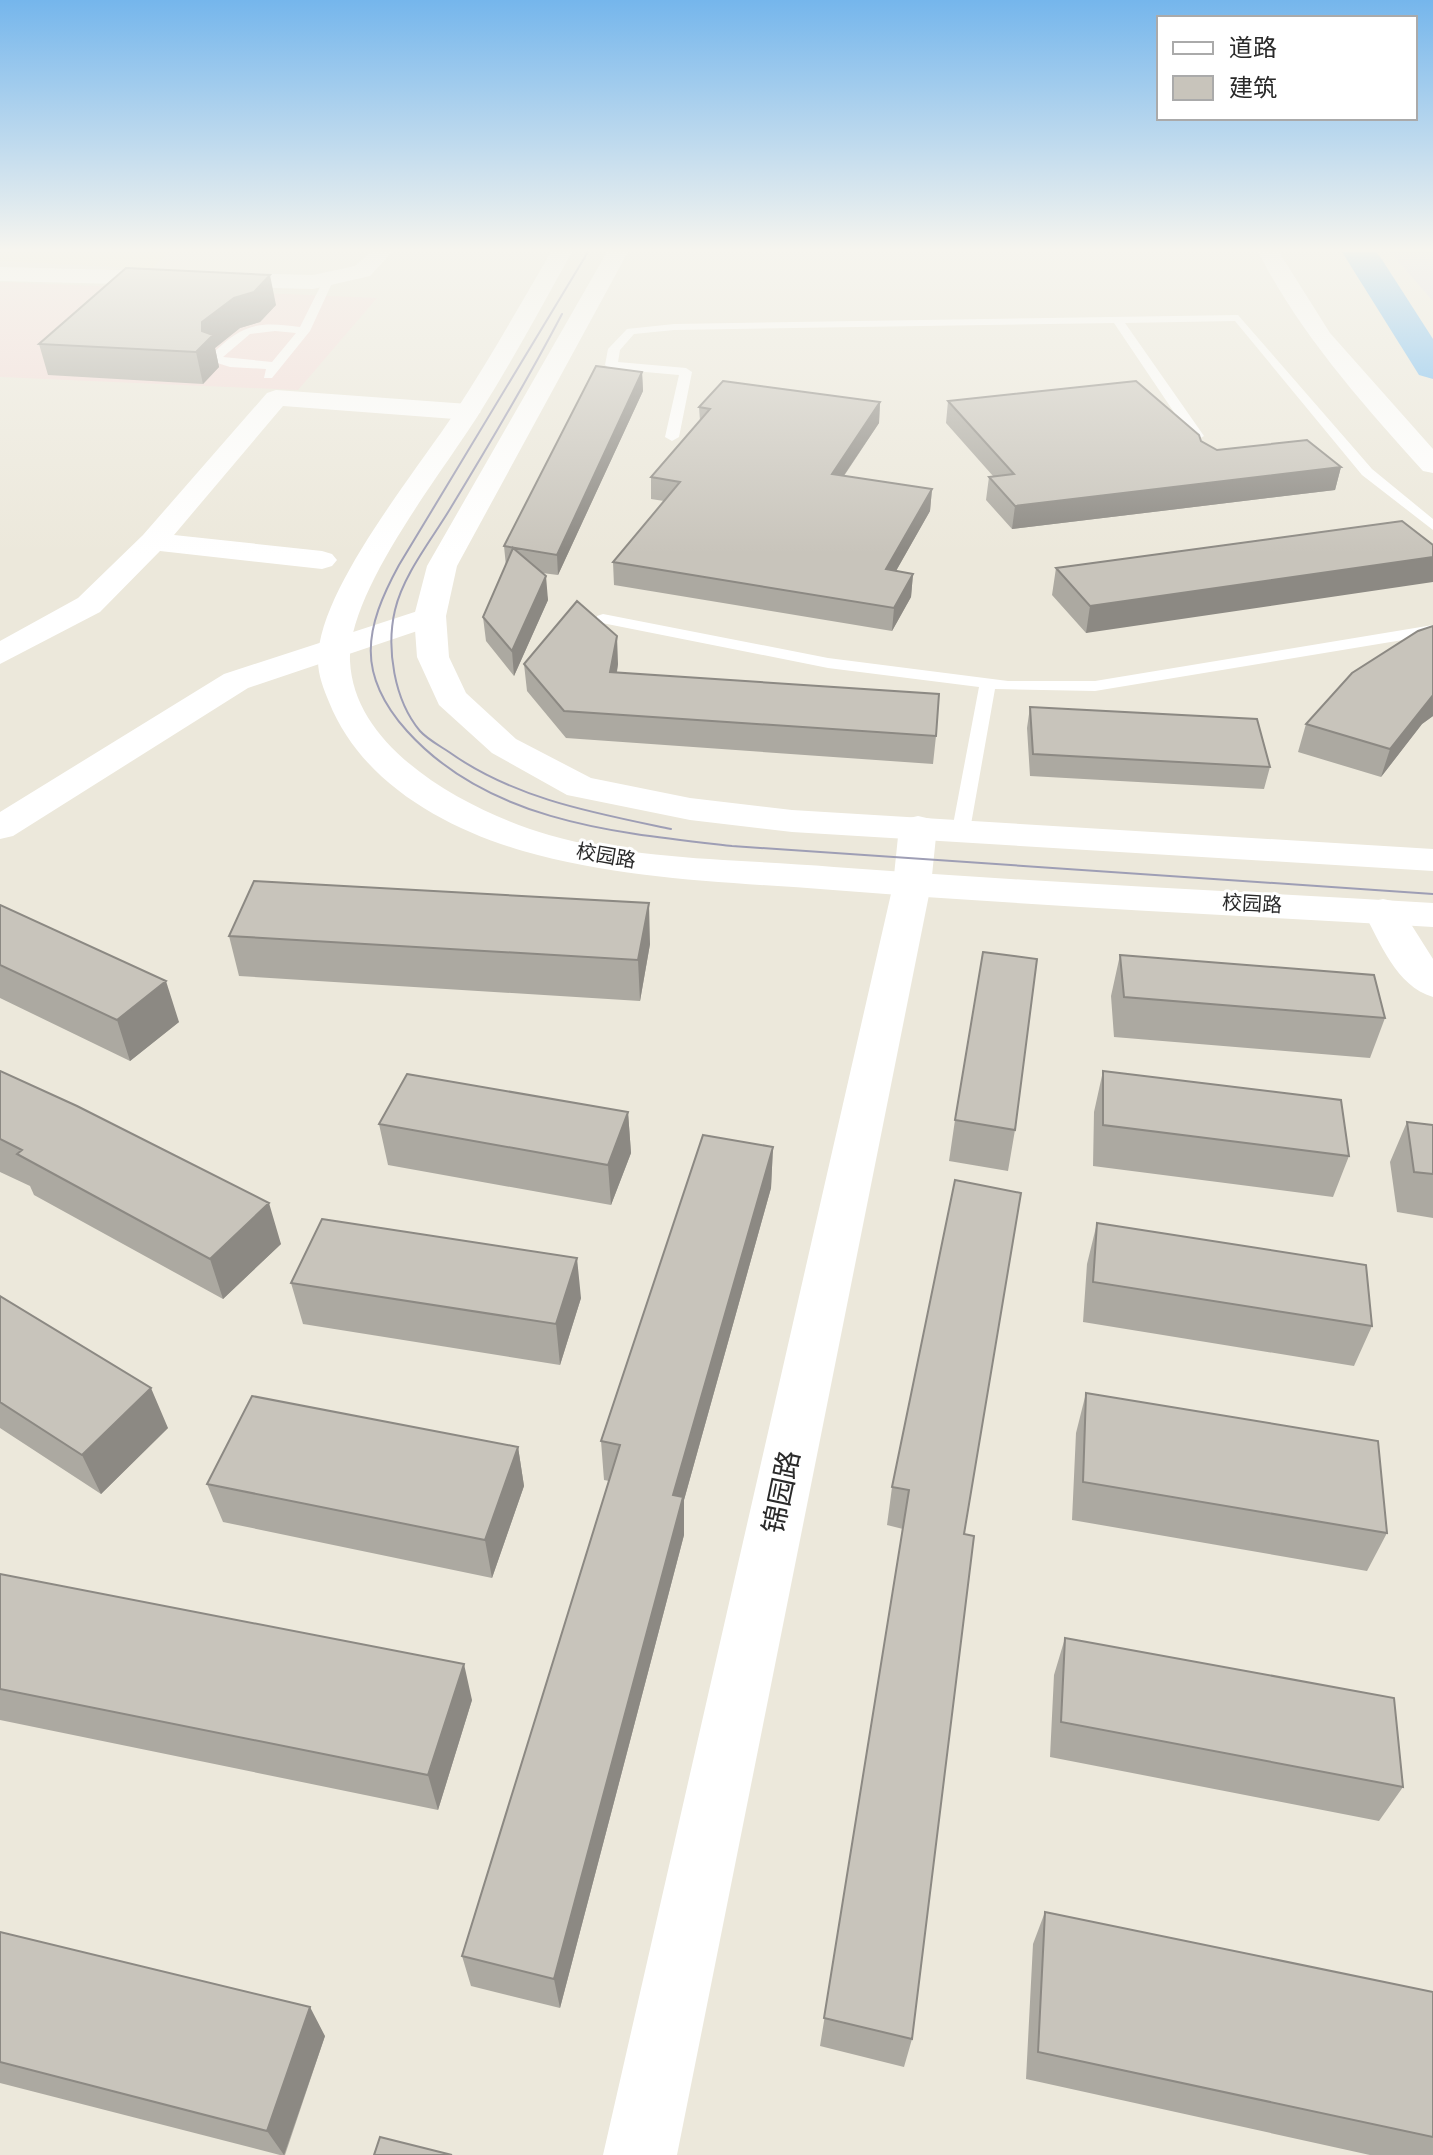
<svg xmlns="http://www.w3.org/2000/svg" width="1433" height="2155" viewBox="0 0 1433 2155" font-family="'Nunito Sans','Noto Sans SC',sans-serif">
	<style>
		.industrial { fill: #e0dce5 }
		.education { fill: #efe9ca }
		.medical { fill: #f4dbd8 }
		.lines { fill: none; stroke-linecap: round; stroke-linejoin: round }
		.river { fill: #6ab8f2; fill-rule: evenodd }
		.lane { fill: #fff; fill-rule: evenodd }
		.street { fill: #fff; fill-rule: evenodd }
		.secondary { fill: #fff; fill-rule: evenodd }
		.tram { stroke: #9e9eb5; stroke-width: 2 }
		.wall { fill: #aca9a1 }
		.shaded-wall { fill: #8c8983 }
		.building { fill: #c8c4bb; stroke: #8c8983; stroke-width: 2 }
		.labels { text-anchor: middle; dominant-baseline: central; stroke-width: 6; stroke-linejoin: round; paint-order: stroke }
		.far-street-label { font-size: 20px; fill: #2a2a2a; stroke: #fff }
		.near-street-label { font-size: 28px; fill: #2a2a2a; stroke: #fff }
	</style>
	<rect width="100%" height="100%" fill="#ece8db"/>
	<path class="industrial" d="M1390,252H1433V301Z"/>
	<path class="education" d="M0,252H170L151,269L0,261Z"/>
	<path class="medical" d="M0,282L377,298L298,390L0,377Z"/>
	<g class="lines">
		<path class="river" d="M1342,252H1376L1381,258L1433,339V379L1419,375Z"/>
		<path class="lane" d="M324,279L333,281L310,331L272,378H264L266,369L230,367L211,361V355C242,324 257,321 300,327ZM275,331L296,333L272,362L223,357L250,334Z
			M1238,315L1372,469L1433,519V530L1362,475L1235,321L1125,323L1204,436L1197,440L1192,439L1114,323L674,330L634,334L620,350L618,362L686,368L692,372L679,437L672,441L665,437L679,375L611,369L605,365L608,349L627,329L674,324Z
			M603,614L828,658L1008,681H1095L1433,625V635L1095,691L995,689L970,830L961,836L952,830L979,687L828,668L597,622V616Z"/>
		<path class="street" d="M370,252H392L370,276L313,289L0,281V267L313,275L355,266Z
			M1258,252H1279L1330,333L1433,449V473L1423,471C1361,402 1301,335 1258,252Z
			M276,390L468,404L481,412L468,420L283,406L174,535L322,551L332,554L337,560L332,566L322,569L160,551L100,612L0,664V641L78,598L143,535L267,393Z
			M430,607L441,609L446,616L441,623L248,688L13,836L0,839V812L224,674Z
			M918,816L931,819L937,827L931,885L677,2155H603L893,885L899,827L905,819Z
			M1383,899L1397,902L1433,959V997C1396,986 1380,942 1363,911L1369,902Z"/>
		<path class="secondary" d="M551,252H572C543,304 514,358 482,409C445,470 347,590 350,661C354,753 474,813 549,835C641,861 740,859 834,867C1034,882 1233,891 1433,903V927C1233,915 1033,906 833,890C729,882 624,880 523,851C444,828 361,782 329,702C324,690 318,675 318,661C317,591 417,471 455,412C489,360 520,305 551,252Z
			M607,252H628L457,566L446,616L449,657L466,693L516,739L591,778L690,798L792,810L1433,849V871L792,832L690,820L567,795L492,753L439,705L417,657L414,616L427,566Z"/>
		<path class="tram" d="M588,252L399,565C364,629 356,674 407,731C489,822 617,833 732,846L1433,894
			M562,314C527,381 489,445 450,509C432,539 403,575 395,610C386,648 394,700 420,731C427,739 440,746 449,752C515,799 594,813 671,829"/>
	</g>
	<path class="wall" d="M276,305L260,322L240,328L215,348L219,367L203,384L48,375L39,344Z
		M642,372L643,391L558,575L542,573L548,600L514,676L486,641L483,617L506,566L504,546Z
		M948,401L1201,441L1217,450L1341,467L1335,490L1012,529L986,500L989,477L993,476L946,423Z
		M880,402L879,423L844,476L932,489L930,511L896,571L913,574L911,597L892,631L614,585L613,562L664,501L651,499V477L700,421L699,407Z
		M1402,521L1086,633L1052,595L1056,568Z
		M1433,626V716L1422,724L1381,777L1298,752L1306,724Z
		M524,664H618L617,672L936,736L933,764L566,738L527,691Z
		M1030,707L1270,767L1264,789L1030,776L1027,728Z
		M0,905L179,1022L130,1061L0,998Z
		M229,936L650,944L640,1001L239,976Z
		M1120,955L1385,1018L1370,1058L1114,1037L1111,996Z
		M0,1071L281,1244L223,1299L34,1195L30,1186L0,1172Z
		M1103,1071L1349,1156L1333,1197L1093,1166L1094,1112Z
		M628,1112L631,1153L611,1205L388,1165L379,1124Z
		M955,1120L1015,1130L1008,1171L949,1161Z
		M1407,1122L1433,1125V1218L1397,1212L1390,1162Z
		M773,1147L771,1188L684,1500V1535L560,2008L471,1986L462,1956L609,1481L604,1480L601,1441Z
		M955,1180L964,1534L912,2039L904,2067L820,2046L903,1529L887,1525L892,1487Z
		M1097,1223L1372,1326L1354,1366L1083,1322L1087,1264Z
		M291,1283L581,1298L560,1365L303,1324Z
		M0,1296L168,1428L101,1494L0,1428Z
		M1086,1393L1387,1533L1367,1571L1072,1520L1076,1433Z
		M518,1447L524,1486L492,1578L223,1522L207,1484Z
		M0,1574L472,1700L438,1810L0,1720Z
		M1065,1638L1403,1787L1379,1821L1050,1757L1054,1675Z
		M1045,1912L1433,1992V2155H1370L1026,2079L1033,1944Z
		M0,1932L325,2036L285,2155H280L0,2083Z"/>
	<path class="shaded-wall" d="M270,275L276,305L260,322L240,328L215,348L219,367L203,384L196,352L202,331V322L234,298Z
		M642,372L643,391L558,575L557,555Z
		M880,402L879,423L830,496L832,474Z
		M1341,467L1335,490L1012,529L1015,506Z
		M932,489L930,511L884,592L886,569Z
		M1433,557V582L1086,633L1090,606Z
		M913,574L911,597L892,631L894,608Z
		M546,576L548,600L514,676L512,651Z
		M617,636L618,664L612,699L610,672Z
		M1433,695V716L1422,724L1381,777L1390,749Z
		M649,903L650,944L640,1001L638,960Z
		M166,981L179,1022L130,1061L117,1020Z
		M628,1112L631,1153L611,1205L608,1165Z
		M773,1147L771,1188L684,1500V1535L560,2008L554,1979L673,1495Z
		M269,1203L281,1244L223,1299L210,1259Z
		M577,1258L581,1298L560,1365L556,1324Z
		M151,1388L168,1428L101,1494L82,1455Z
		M518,1447L524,1486L492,1578L485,1540Z
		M464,1664L472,1700L438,1810L428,1775Z
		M310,2007L325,2036L284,2155L267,2131Z"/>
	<path class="building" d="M126,268L270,275L254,292L234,298L202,322V331L213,335L196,352L39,344Z
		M596,366L642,372L557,555L504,546Z
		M723,381L880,402L832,474L932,489L886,569L913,574L894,608L613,562L680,482L651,477L710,409L699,407Z
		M1136,381L1199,435L1201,441L1217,450L1307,440L1341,467L1015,506L989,477L1014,474L948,401Z
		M1402,521L1433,545V557L1090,606L1056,568Z
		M513,548L546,576L512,651L483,617Z
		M577,601L617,636L610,672L939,694L936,736L564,711L524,664Z
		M1433,626V695L1390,749L1306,724L1352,673L1418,631Z
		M1030,707L1257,719L1270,767L1033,754Z
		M254,881L649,903L638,960L229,936Z
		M0,905L166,981L117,1020L0,965Z
		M983,952L1037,959L1015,1130L955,1120Z
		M1120,955L1374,975L1385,1018L1124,997Z
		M0,1071L77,1106L269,1203L210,1259L17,1154L22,1150L0,1139Z
		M1103,1071L1341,1100L1349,1156L1103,1125Z
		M407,1074L628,1112L608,1165L379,1124Z
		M1407,1122L1433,1125V1174L1414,1172Z
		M703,1135L773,1147L673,1495L683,1497L554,1979L462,1956L620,1445L601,1441Z
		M955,1180L1021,1193L964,1534L974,1536L912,2039L824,2018L909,1490L892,1487Z
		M322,1219L577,1258L556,1324L291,1283Z
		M1097,1223L1366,1265L1372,1326L1093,1282Z
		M0,1296L151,1388L82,1455L0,1402Z
		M1086,1393L1378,1441L1387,1533L1083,1482Z
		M252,1396L518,1447L485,1540L207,1484Z
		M0,1574L464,1664L428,1775L0,1689Z
		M1065,1638L1394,1698L1403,1787L1061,1722Z
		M1045,1912L1433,1992V2137L1038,2052Z
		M0,1932L310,2007L267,2131L0,2062Z
		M380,2137L452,2155H374Z"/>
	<linearGradient id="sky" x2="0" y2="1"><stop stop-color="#75b6ec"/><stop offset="0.45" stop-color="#f6f5ef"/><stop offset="1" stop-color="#f6f5ef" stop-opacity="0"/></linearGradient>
	<rect width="1433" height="554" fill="url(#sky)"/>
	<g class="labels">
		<g class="far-street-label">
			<text transform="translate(606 856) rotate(10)">校园路</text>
			<text transform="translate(1252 904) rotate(3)">校园路</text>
		</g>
		<g class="near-street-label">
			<text transform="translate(782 1492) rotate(-78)">锦园路</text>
		</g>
	</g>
	<rect x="1157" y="16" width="260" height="104" fill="#ffffff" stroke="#aaaaaa" stroke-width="2"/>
	<rect x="1173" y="42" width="40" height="12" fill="#ffffff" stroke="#aaaaaa" stroke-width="2"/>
	<text x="1229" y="56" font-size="24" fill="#2a2a2a">道路</text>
	<rect x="1173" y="76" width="40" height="24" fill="#c8c4bb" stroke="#aaaaaa" stroke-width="2"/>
	<text x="1229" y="96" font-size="24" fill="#2a2a2a">建筑</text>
</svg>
